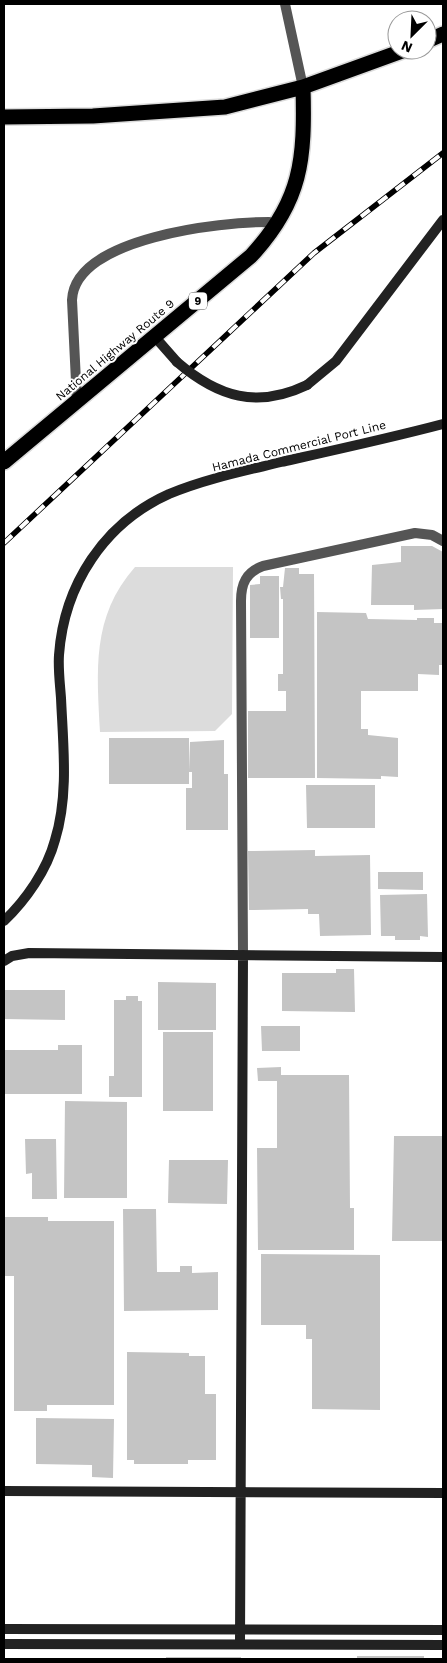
<svg xmlns="http://www.w3.org/2000/svg" width="447" height="1663" viewBox="0 0 447 1663" font-family="'Work Sans',sans-serif">
	<style>
		.green { fill: #dcdcdc }
		.building { fill: #c4c4c4 }
		.lines { fill: none; stroke-linecap: round; stroke-linejoin: round }
		.highway-casing { stroke: #dbdbdb; stroke-width: 18 }
		.street { stroke: #555; stroke-width: 10 }
		.secondary { stroke: #222; stroke-width: 10 }
		.highway { stroke: #000; stroke-width: 15 }
		.rail-casing { stroke: #000; stroke-width: 5.5 }
		.rail { stroke: #fff; stroke-width: 4; stroke-dasharray: 11; stroke-linecap: butt }
		.secondary-bridge { stroke: #222; stroke-width: 10 }
		.labels { text-anchor: middle; dominant-baseline: central; stroke-width: 4; stroke-linejoin: round; paint-order: stroke }
		.shield { fill: #fff; stroke: #4c4c4c; stroke-width: 1 }
		.shield-label { font-size: 11px; font-weight: bold; fill: #000 }
		.street-label { font-size: 12px; fill: #000; stroke: #fff }
	</style>
	<rect width="100%" height="100%" fill="#fff"/>
	<path class="green" d="M135,567H233L232,714L215,731L100,732C97,671 91,617 135,567Z"/>
	<path class="building" d="M401,546H432L443,552V609L414,610V605H371L372,565L401,562Z
		M285,568H299V574H314L315,778H248V711H286V691H278V674H283V599H281L280,587H283Z
		M260,576H279V638H250V585L260,584Z
		M317,612L366,613L368,619L417,620V618H434V623H443V665H439V675L418,674V691H361V729H368V735L398,738V777L381,776V779L317,778Z
		M109,738H189V771L190,742L224,740V774H228V830H186V788H192V772H189V784H109Z
		M306,785H375V828H307Z
		M315,850V856L370,855L371,935L320,936L319,914H308V909L249,910L248,851Z
		M378,872H423V890L378,889Z
		M427,894L428,937L420,936V940H395V936H381L380,895Z
		M336,969H354L355,1012L282,1011V973H336Z
		M158,982L216,983V1030H158Z
		M4,990H65V1020L4,1019Z
		M126,996H138V1001H142V1097H109V1076H114V1000H126Z
		M261,1026H300V1051H262Z
		M163,1032H213V1111H163Z
		M58,1045H82V1094H4V1050H58Z
		M281,1067V1075H349L350,1208H354V1250H258L257,1148H277V1081H258L257,1068Z
		M65,1101L127,1102V1198H64Z
		M394,1136H443V1241H392Z
		M25,1139H56L57,1199H32V1173L26,1174Z
		M169,1160H228L227,1204L168,1203Z
		M123,1209H156L157,1272H180V1266H192V1273L218,1272V1310L124,1311Z
		M4,1217H48V1221H114V1405H47V1411H14V1276H4Z
		M261,1254L380,1255V1410L312,1409V1339H306V1325H261Z
		M127,1352L189,1353V1356H205V1394H216V1460H188V1464H134V1460H127Z
		M36,1418L114,1419L113,1478L92,1477V1465L36,1464Z
		M357,1656H424V1659H357Z
		M166,1657H241V1659H166Z"/>
	<g class="lines">
		<defs>
			<path id="highway" d="M427,41L443,34
				M4,117L93,116L225,107L303,87L405,50
				M4,462L251,256C302,201 305,159 303,87"/>
		</defs>
		<use href="#highway" class="highway-casing"/>
		<path class="street" d="M285,4L303,87
			M77,402L72,300C75,237 222,222 269,222
			M243,955L241,601C241,584 246,572 263,566L415,533L432,535L443,541"/>
		<path class="secondary" d="M155,337L177,362
			M307,385L336,361L443,220
			M4,921C26,900 47,870 55,840C69,795 63,744 61,698C60,684 58,669 59,655C64,585 104,523 169,494C205,479 244,471 281,462C335,450 390,438 443,424
			M4,961L12,956L29,953L443,957
			M4,1491L443,1493
			M4,1629L443,1630
			M4,1644L443,1645
			M240,1644L243,955"/>
		<use href="#highway" class="highway"/>
		<defs>
			<path id="rail" d="M4,543L314,253L443,153"/>
		</defs>
		<use href="#rail" class="rail-casing"/>
		<use href="#rail" class="rail"/>
		<path class="secondary-bridge" d="M177,362C218,397 257,409 307,385"/>
	</g>
	<g class="labels">
		<rect class="shield" x="189" y="292.5" width="18" height="17" rx="4"/>
		<g class="shield-label">
			<text x="198" y="301">9</text>
		</g>
		<g class="street-label">
			<text transform="translate(115 350) rotate(-40)">National Highway Route 9</text>
			<text transform="translate(299 446) rotate(-14)">Hamada Commercial Port Line</text>
		</g>
	</g>
	<rect width="447" height="1663" fill="none" stroke="#000000" stroke-width="10"/>
	<g transform="translate(412 35) rotate(204)"><circle r="24" fill="#ffffff" stroke="#999999"/>
	<path d="M0-4L9 19L0 12L-9 19Z" fill="#000000"/>
	<text y="-8" font-size="14" font-weight="bold" text-anchor="middle" fill="#000000">N</text>
	</g>
</svg>
